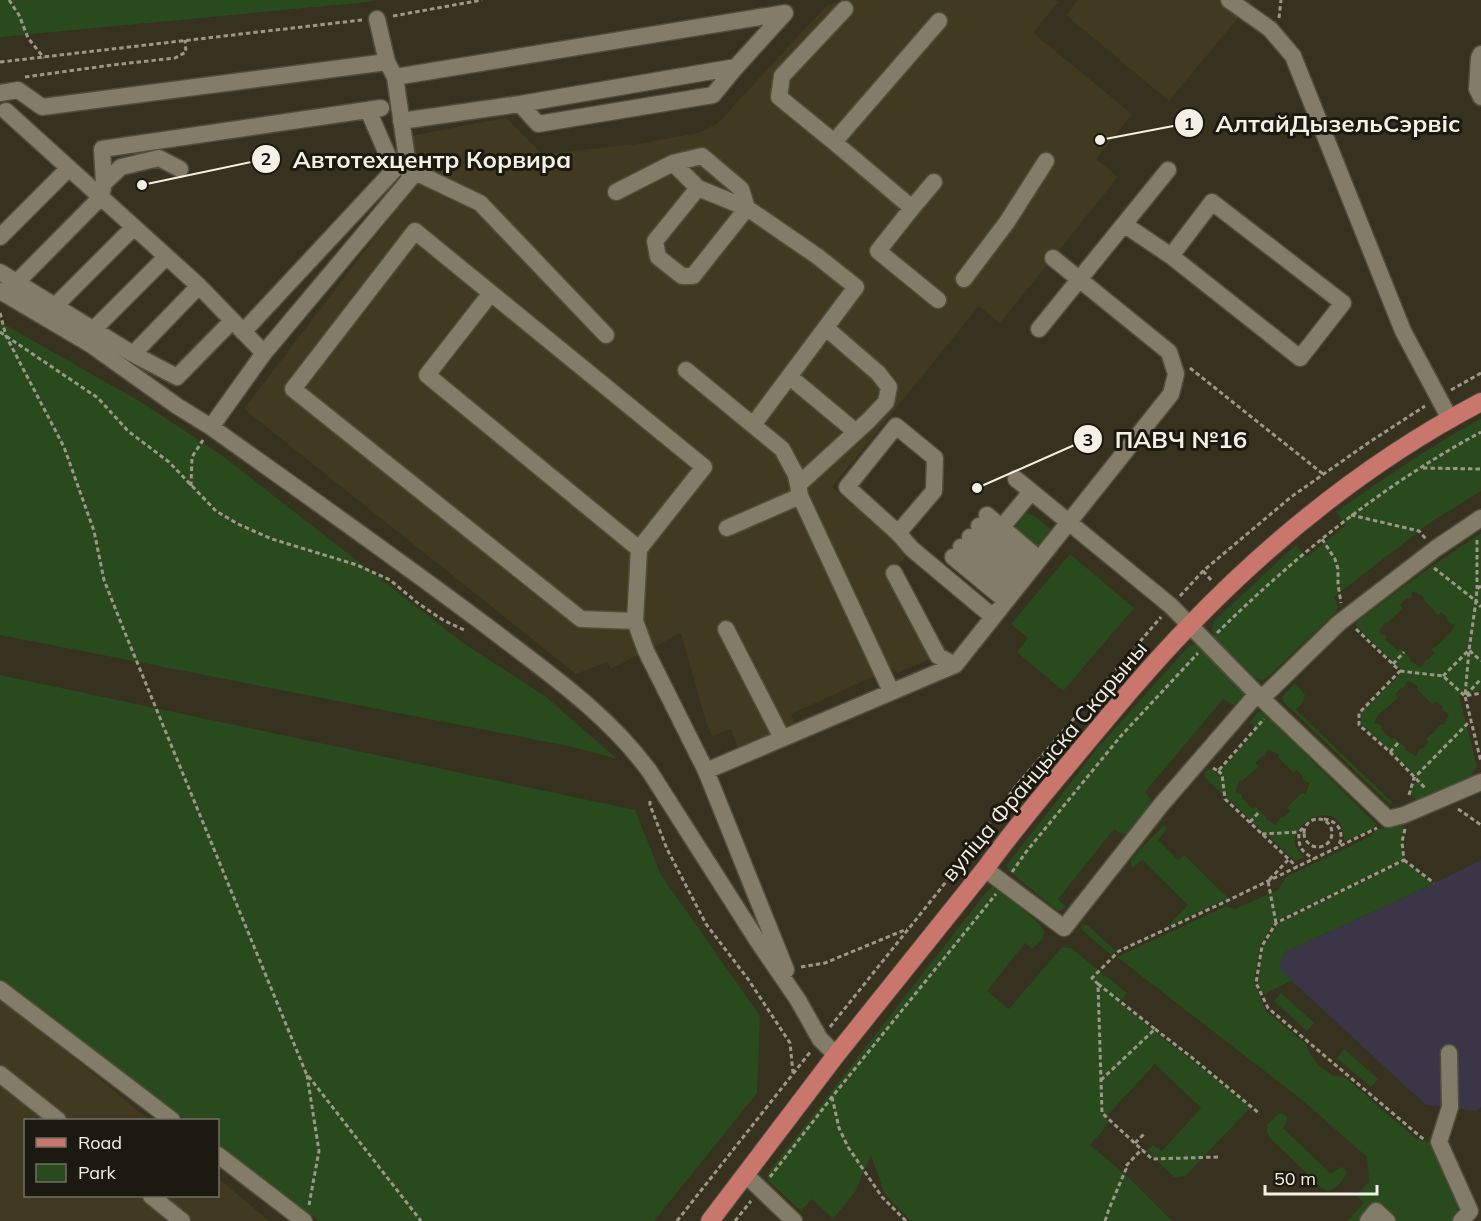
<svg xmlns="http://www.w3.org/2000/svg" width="1481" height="1221" viewBox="0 0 1481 1221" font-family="Mulish,sans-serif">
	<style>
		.built { fill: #413a21 }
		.education { fill: #3b3647 }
		.green { fill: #294a1c; fill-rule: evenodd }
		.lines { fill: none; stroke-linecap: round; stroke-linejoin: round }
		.minor-casing { stroke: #514d3d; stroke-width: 19 }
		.major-casing { stroke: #514d3d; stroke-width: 20 }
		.path { stroke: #9c9789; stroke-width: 3; stroke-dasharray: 4.5 3; stroke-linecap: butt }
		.minor { stroke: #827c68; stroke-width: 16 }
		.major { stroke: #c9766c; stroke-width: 18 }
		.labels { text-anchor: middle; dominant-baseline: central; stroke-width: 6; stroke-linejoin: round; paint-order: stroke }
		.street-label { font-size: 22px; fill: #f4f0e5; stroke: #1c1911 }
		.leader { fill: none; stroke: #f4f0e5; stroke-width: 2 }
		.callout-dot { fill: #f4f0e5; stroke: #1c1911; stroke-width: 2 }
		.mark-label { font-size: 18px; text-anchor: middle; font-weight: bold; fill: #111 }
		.callout-label { font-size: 24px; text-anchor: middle; font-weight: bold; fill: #f4f0e5; stroke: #1c1911; stroke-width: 6; stroke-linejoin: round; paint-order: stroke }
	</style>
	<rect width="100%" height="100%" fill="#37311f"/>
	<path class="built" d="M848,0H1055L1058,2L1033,33L1132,114L1096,159L1118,177L1000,323L979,306L832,487L908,554L898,565L947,651L898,673L892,668L791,714L796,728L740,753L731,729L712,736L706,722L681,633L611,669L607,662L576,674L244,409L402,202L420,183L410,136L506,118L542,154L638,144L698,133L717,124L827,5Z
		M1078,0H1253L1169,101L1066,15Z
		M0,996L149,1120H26V1196H218V1178L269,1221H0Z"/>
	<path class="education" d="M1481,860V1107L1477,1111L1426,1105L1280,970V962L1285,952L1433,884Z"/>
	<path class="green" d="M0,0H377L368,2L0,37Z
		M0,322L141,402L220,454L463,643L545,696L617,759L573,747L0,635Z
		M1481,419V491L1431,522L1334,597L1338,607L1336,612L1269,676L1262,680L1255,678L1213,636L1212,628L1214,621L1296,545L1307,557L1346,525L1336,512C1383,479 1430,446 1481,419Z
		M1026,513L1033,515L1050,529V537L1040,549L1015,528Z
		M1481,533V690L1459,696L1477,766L1470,778L1417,801L1408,791L1418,779L1361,724V713L1403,671L1356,626L1357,621L1432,566ZM1413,591L1424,597L1423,599L1438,615L1441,612L1448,618L1447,620L1450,623L1455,625L1449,635H1447L1437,646L1431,649L1434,653L1428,660L1426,659L1421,667L1410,661L1411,659L1401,649L1397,650L1386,640L1387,637L1384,634L1383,635L1379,633L1385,622L1387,623L1403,608L1400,605L1406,598L1409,599L1412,596L1411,595ZM1408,681L1418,686L1417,689L1432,704L1436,701L1443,707L1442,710L1449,714L1444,725L1441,724L1431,735H1430L1426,739L1429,742L1422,749L1420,748L1416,756L1405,750L1406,748L1396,739H1391L1381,729L1382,727L1379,724L1374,723L1380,712H1382L1398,698L1395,694L1401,688H1403L1406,686L1405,684Z
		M1070,554L1134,608L1063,691L1017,652L1028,638L1011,624Z
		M1194,644L1198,645L1243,691V696L1235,704L1233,705L1223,699L1145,792L1151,800L1150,805L1126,834H1121L1114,829L1058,899L1066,907L1060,911H1058L1008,870L1007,865L1099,746L1190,645Z
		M0,675L635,810L661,875L760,1016L757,1093L654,1221H319L218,1144V1120H186L0,980Z
		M1295,683L1305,695L1303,702L1296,710L1393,803L1390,805L1283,701L1282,698L1283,695Z
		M1258,712H1261L1265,714L1376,824L1374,828L1345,841C1343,836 1343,827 1340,823C1322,799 1274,837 1305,857L1295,861L1205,778V771L1212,769L1217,774L1256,730L1250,722ZM1268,749L1279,755L1278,757L1293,773L1296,770L1303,776L1302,778L1305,781L1310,783L1305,794L1302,793L1287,807L1290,811L1283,818L1281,817L1276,825L1266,819V817L1256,807L1252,808L1242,798V795L1239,792L1238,793L1235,791L1240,780L1242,781L1259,766L1255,763L1262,756L1264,757L1267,754L1266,753Z
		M1163,826L1168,827L1158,840L1178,860L1184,855L1228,898L1167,927L1188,905L1142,860L1133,868L1130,864L1132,858Z
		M1404,826L1401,842L1404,859L1274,922L1260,946L1254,982L1266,1011L1306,1044L1310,1054L1319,1066L1332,1075L1346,1078L1415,1138L1437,1145L1466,1209L1457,1221H1347L1364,1203L1356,1195L1369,1182L1367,1157L1302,1100L1117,957L1226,906L1235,909L1278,890L1286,877L1369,837L1378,829Z
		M1405,861L1433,884L1285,952L1280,962V969L1292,980L1263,995L1257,982L1263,947L1277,924Z
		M992,887H998L1040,925L1044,931L1043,938L1032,949L1025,943L987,991L1009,1009L1062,947L1071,948L1127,993L1119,1003L1251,1107L1185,1176L1174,1177L1147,1151L1152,1145L1162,1151L1201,1108L1155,1064L1105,1118L1109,1123L1090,1145L1128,1177L1172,1221H911L885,1195L871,1155L855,1192L833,1219L812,1199L801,1211L767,1180L768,1173L987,891Z
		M1082,924L1087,925L1116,951L1111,955L1082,930L1081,928Z
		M1281,993L1314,1023L1307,1031L1274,1001Z
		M1344,1049L1378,1079L1371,1087L1337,1058Z
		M1281,1113C1290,1117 1287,1122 1283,1128L1331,1174L1341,1167L1344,1168L1347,1172C1343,1181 1337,1188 1328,1191L1322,1188L1270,1138L1267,1132V1125L1277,1115Z"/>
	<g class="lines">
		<defs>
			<path id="minor" d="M1229,0L1270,29L1293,56L1403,331L1450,419
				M845,9L782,76L779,97L834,142L939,21
				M377,19L387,62L395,77L410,179
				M1481,54L1479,58L1477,89L1481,97
				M395,77L785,13L736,67L713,95L538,124L520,104L401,121
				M0,93L18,90L42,107L387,62
				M520,104L736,67
				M6,111L199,286L264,353
				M834,142L912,208L878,251L938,300
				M673,163L702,156L741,189L747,208L693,276H682L658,257L655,241L698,188
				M104,183L102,149L381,108
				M616,192L673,163L698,188L747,208L817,256L856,287L753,425
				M912,208L934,182
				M1125,225L1171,256L1300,358L1343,303L1212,202L1171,256
				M0,237L68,169
				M0,272L133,354L177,377L232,321
				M964,279L1007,222L1046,161
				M16,283L101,197L104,183L121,167L159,158L180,169
				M0,291L90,344L177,406L211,427C305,494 399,560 492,630C548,673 608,714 650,772L757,940L798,1000L820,1039L836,1055
				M491,293L427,375L639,549L635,621L646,651L706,771L786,970
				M55,306L133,228
				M94,329L166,257
				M1039,329L1168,170
				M243,332L394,170L368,110
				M133,354L199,286
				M686,370L782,449L796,475L800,495
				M790,377L856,432
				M211,427L264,353L410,179L417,173L480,203L606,335
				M1016,479L1171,606L1257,694L1388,819L1404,815L1481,782
				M798,485L868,421L886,402L889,387L878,373L826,328
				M987,515L1039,559
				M979,526L1030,570
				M1002,527L1031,492
				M727,528L800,496L891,691
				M898,533L934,491L935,458L896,426L847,487L898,533L912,549L992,616
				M970,537L1022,580
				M961,547L1014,589
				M953,557L1005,600
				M894,573L938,656L955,665
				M635,621L581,619L293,389L415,231L704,467L639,549
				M726,629L782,738
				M1262,698L1339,623L1435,549L1481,518
				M706,771L955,665L1171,394L1176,374L1169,352L1053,258
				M985,869L1064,928L1161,805L1257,694
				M0,989L172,1120
				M1449,1053L1450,1107L1439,1142L1470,1211L1461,1221
				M0,1074L58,1120
				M218,1155L304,1221
				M746,1175L794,1221
				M151,1196L182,1221
				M1368,1221L1376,1211L1387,1221"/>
			<path id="major" d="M710,1221L836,1055L985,869C1015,827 1049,788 1082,748C1117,706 1152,664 1190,625C1275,537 1372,459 1481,402"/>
		</defs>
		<use href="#minor" class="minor-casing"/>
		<use href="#major" class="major-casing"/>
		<path class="path" d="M9,0L19,15L28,38L44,58
			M393,16L482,0
			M1279,18L1281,0
			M0,62L362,20
			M25,77L112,65L175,58L186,52L185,40
			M0,313L6,336L64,447L94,531L104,580L123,628L306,1073L421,1221
			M0,332L98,398L128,431L169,462L216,511L238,524L272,539L357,565L390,580L419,604L443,620L464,630
			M1190,368L1323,474
			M1451,390L1481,373
			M1423,468L1481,469
			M191,486L192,457L203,440
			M1351,515L1419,531L1426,539
			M1322,539L1335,559L1338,569V584L1341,603
			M1477,540V589
			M1434,568L1476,601L1469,650L1465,696L1481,762
			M1203,571L1212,581
			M1481,586L1477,589L1476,601L1481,607
			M1180,596L1203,571L1291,497L1368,443L1425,406
			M1356,629L1400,671L1359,713V725L1390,752L1426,789
			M1217,633C1296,555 1383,485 1481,432
			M1393,664L1404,652
			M1400,671L1443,676L1465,696L1481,693
			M1443,676L1469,650L1481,661
			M1466,695L1481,679
			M1390,752L1399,742
			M1213,768L1218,771L1264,719
			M1218,771L1222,774L1225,799L1297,867
			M1409,795L1414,778L1470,721
			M650,801V805L667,849L706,924L748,979L790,1043L793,1073
			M1458,809L1481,825
			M1324,819C1333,820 1341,826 1341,836C1342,840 1339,843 1338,847
			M1304 833a14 14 0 1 1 28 0a14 14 0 1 1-28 0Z
			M1250,822L1260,811
			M1303,828L1299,832C1298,847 1301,851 1314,859
			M1405,829L1402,842L1404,860L1276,923L1262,946L1256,983L1268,1008L1422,1138L1424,1139
			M1262,834L1299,832
			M1404,860L1434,883
			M1012,872L1026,852L1120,737L1198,653
			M1276,923L1268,881L1288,860
			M801,967L825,963L907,929
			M1098,984L1155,1029L1100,1081
			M830,1027L942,887L1016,786L1161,617
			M1155,1029L1190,1056L1260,1114
			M307,1075L319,1151L309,1205
			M832,1097L839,1128L848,1147L882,1197L906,1221
			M1135,1143L1144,1134
			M1218,1157L1152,1159L1102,1113L1098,984L1092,978L1119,951L1231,899L1377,828
			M770,1177L832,1097L996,894
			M677,1221L811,1051
			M735,1221L751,1201
			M1105,1221L1109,1209L1126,1169L1125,1167L1142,1149"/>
		<use href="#minor" class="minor"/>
		<use href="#major" class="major"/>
	</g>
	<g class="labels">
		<g class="street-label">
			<text transform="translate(1044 761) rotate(-50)">вуліца Францыска Скарыны</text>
		</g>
	</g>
	<path class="leader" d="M1100 140L1189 123M142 185L266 159M977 488L1088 439"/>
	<g class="callout-dot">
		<circle cx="1100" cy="140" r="6"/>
		<circle cx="142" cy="185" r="6"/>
		<circle cx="977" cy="488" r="6"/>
		<circle cx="1189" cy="123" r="15"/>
		<circle cx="266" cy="159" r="15"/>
		<circle cx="1088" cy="439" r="15"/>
	</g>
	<g class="mark-label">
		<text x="1189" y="130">1</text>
		<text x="266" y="165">2</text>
		<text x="1088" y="446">3</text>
	</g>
	<g class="callout-label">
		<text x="1338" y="132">АлтайДызельСэрвіс</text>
		<text x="432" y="168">Автотехцентр Корвира</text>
		<text x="1181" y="448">ПАВЧ №16</text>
	</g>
	<rect x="24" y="1119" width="195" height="78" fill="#1c1911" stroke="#726f66" stroke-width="1.5"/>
	<rect x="36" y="1138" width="30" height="9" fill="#c9766c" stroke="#726f66" stroke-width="1.5"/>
	<text x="78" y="1149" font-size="18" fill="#f4f0e5">Road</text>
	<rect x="36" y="1164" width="30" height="18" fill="#294a1c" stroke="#726f66" stroke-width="1.5"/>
	<text x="78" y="1179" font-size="18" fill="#f4f0e5">Park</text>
	<path d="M1265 1185v9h112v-9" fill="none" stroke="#f4f0e5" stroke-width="3"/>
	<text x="1274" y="1185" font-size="18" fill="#f4f0e5" stroke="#1c1911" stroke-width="4.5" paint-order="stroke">50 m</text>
</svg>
